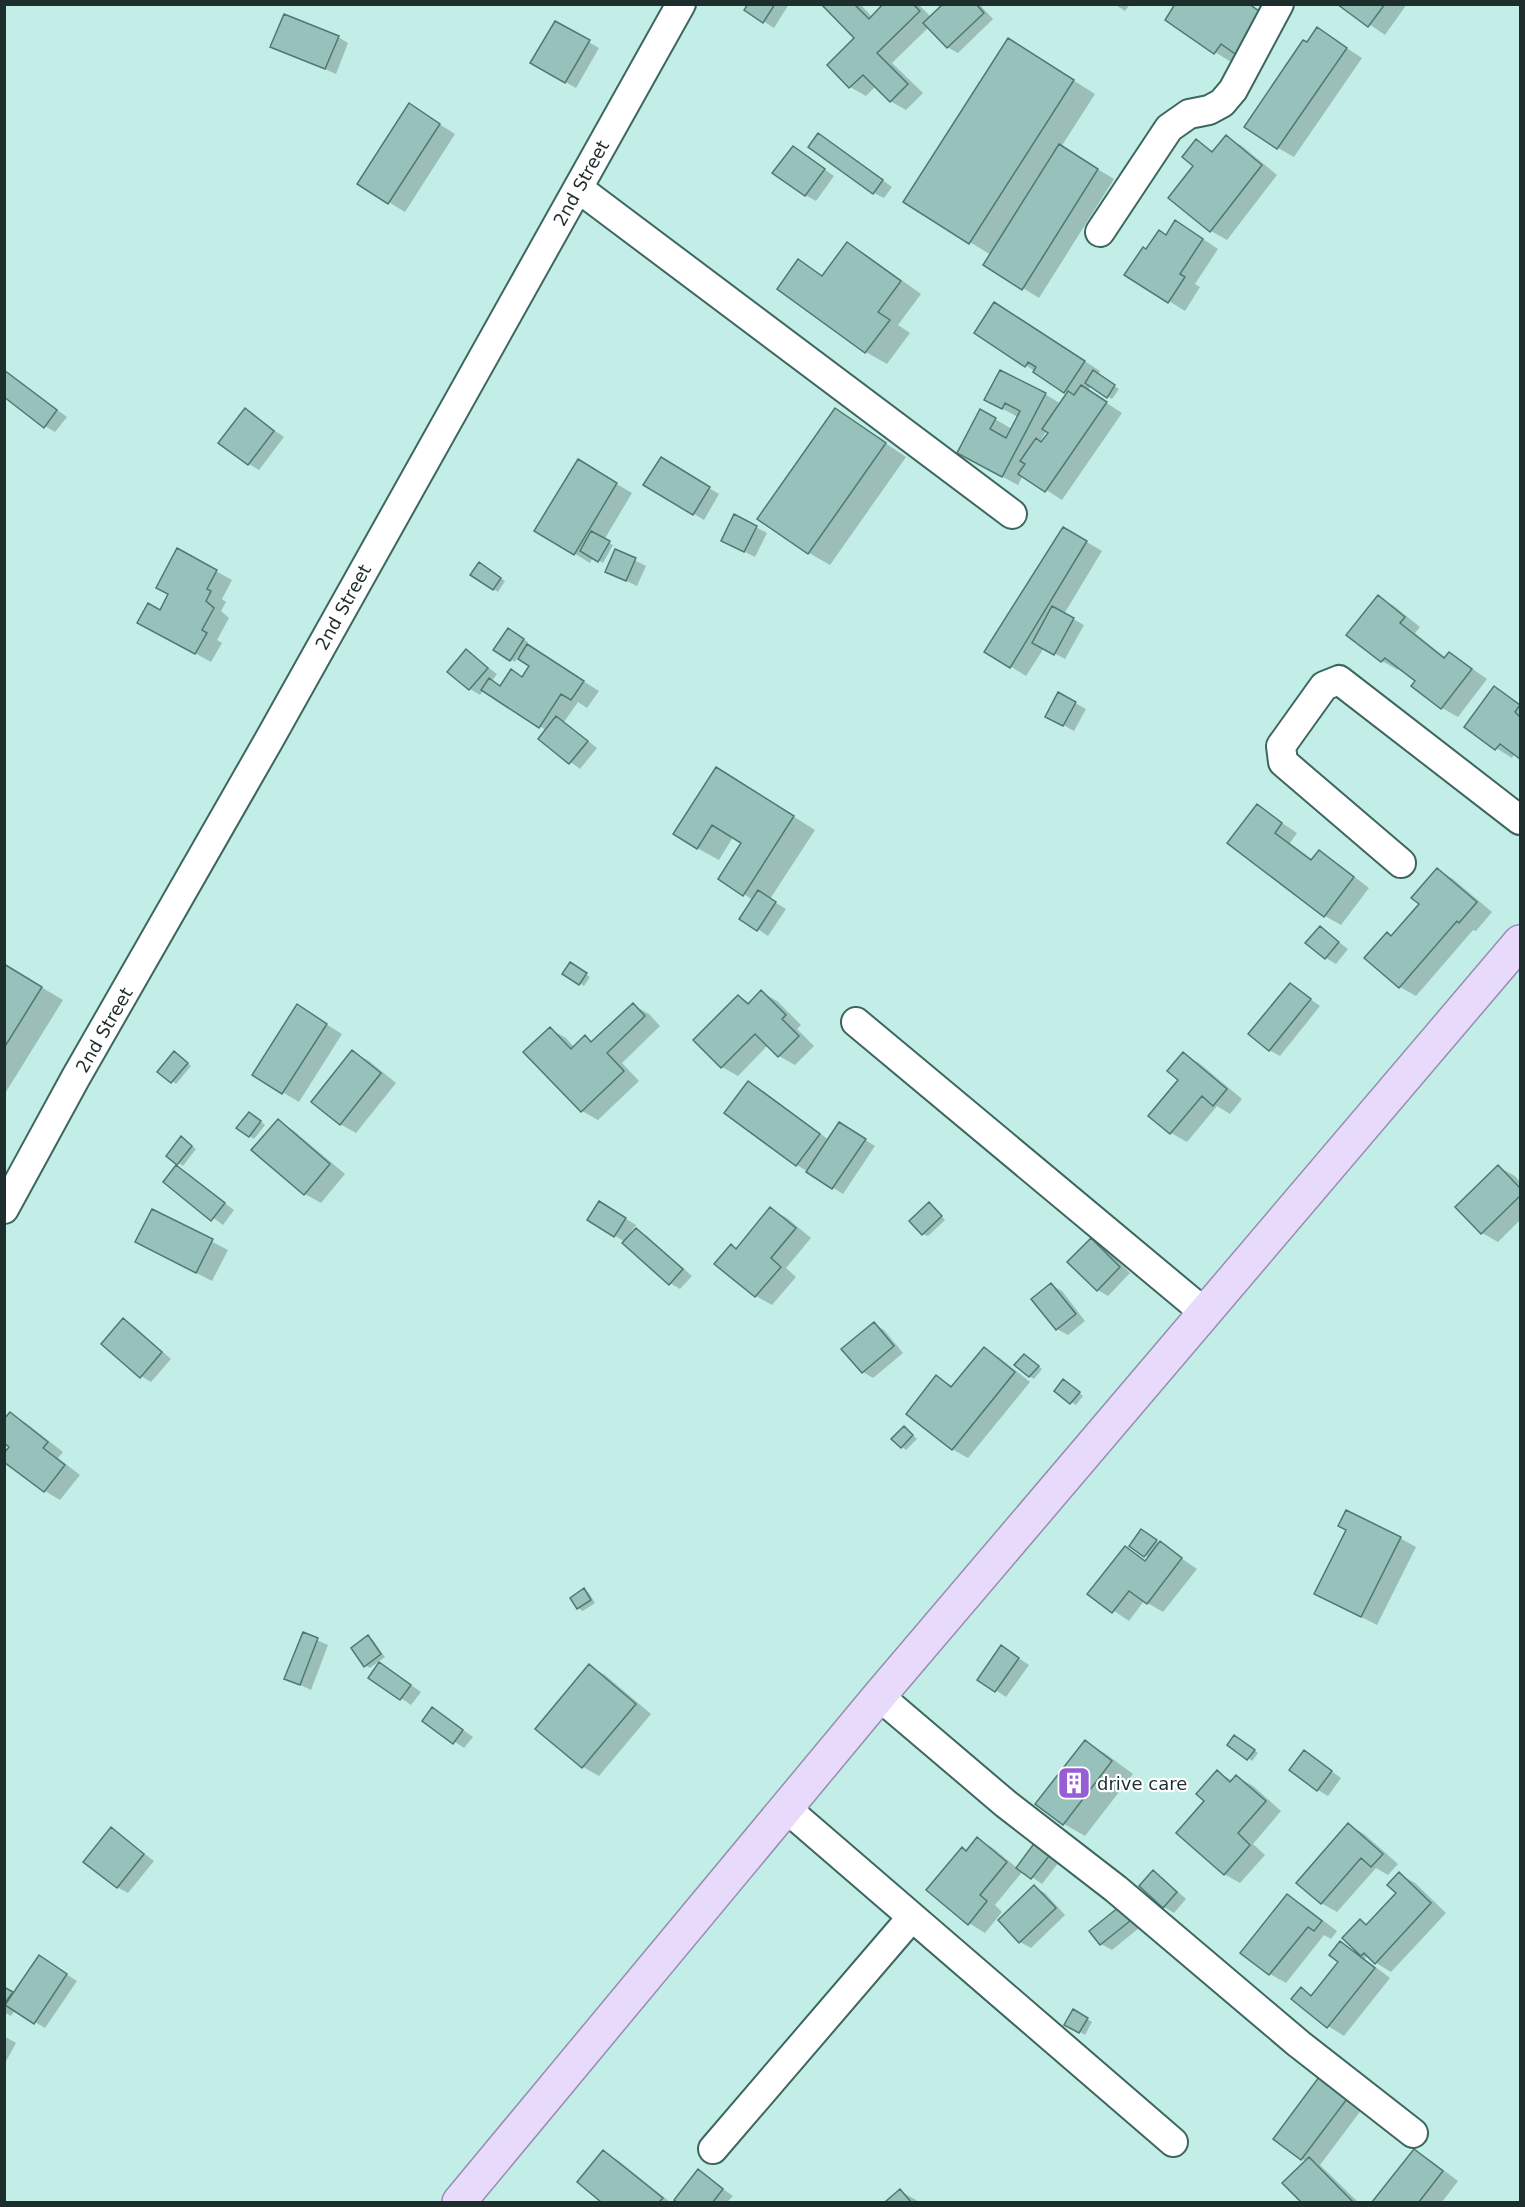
<svg xmlns="http://www.w3.org/2000/svg" width="1525" height="2207" viewBox="0 0 1525 2207" font-family="'DejaVu Sans',sans-serif">
	<style>
		.shadow { fill: #0003; fill-rule: evenodd }
		.building { fill: #97c2bb; stroke: #4f7871; stroke-width: 1.5 }
		.lines { fill: none; stroke-linecap: round; stroke-linejoin: round }
		.minor-casing { stroke: #3e6660; stroke-width: 32 }
		.major-casing { stroke: #968eb0; stroke-width: 36 }
		.minor { stroke: #fff; stroke-width: 28 }
		.major { stroke: #e7dafa; stroke-width: 33 }
		.labels { text-anchor: middle; dominant-baseline: central; stroke-width: 4.5; stroke-linejoin: round; paint-order: stroke }
		.street-label { font-size: 18px; fill: #1d2e2c; stroke: #fff }
		.poi-label { font-size: 18px; fill: #1d2e2c; stroke: #fff; text-anchor: start }
	</style>
	<rect width="100%" height="100%" fill="#c2eee7"/>
	<path class="shadow" d="M749,4H789L774,28L746,10Z
		M823,4H860L872,17L885,4H918L932,18L945,4H979L993,19L958,53L947,47L929,27L892,63L923,93L906,110L890,101L876,86L866,96L850,87L829,65L857,38Z
		M1114,4H1130L1125,11Z
		M1177,4H1249L1284,28L1258,66L1237,53L1231,62L1215,52Z
		M1340,4H1407L1385,35Z
		M556,23L599,48L576,88L532,63Z
		M338,37L348,43L336,74L272,46Z
		M1333,39L1362,58L1294,157L1278,148L1308,44Z
		M1030,53L1095,94L1061,147L1114,179L1039,298L1023,288L991,255L905,202Z
		M425,115L455,134L405,212L359,184Z
		M1226,137L1242,146L1277,175L1227,240L1211,231L1195,166L1196,141L1214,152Z
		M829,141L892,187L884,198L874,193Z
		M803,154L834,176L816,201L805,195Z
		M1191,231L1218,249L1195,284L1200,287L1185,311L1126,274L1147,251L1166,236Z
		M847,244L868,256L921,294L898,325L910,333L887,364L866,352L779,289L799,261L823,276Z
		M1011,313L1100,371L1098,375L1119,389L1112,399L1091,385L1088,391L1122,413L1062,500L1023,475L1018,485L975,462L981,411L1012,429L1018,417L986,400L1045,394L1061,404L1068,393L976,333ZM1047,430L1050,432L1043,441L1041,440Z
		M4,371L67,417L55,432L45,426Z
		M245,410L284,437L259,470L249,464Z
		M836,410L906,457L830,565L809,553Z
		M661,459L719,494L704,520L645,484Z
		M578,461L632,493L604,540L613,545L603,563L593,557L590,563L536,530Z
		M735,516L767,533L755,557L733,546Z
		M1080,538L1102,551L1064,614L1084,625L1065,659L1044,648L1026,676L986,651Z
		M178,550L232,580L222,599L226,602L221,611L229,618L217,640L222,643L211,662L155,631L170,594Z
		M616,551L646,566L637,586L607,572Z
		M484,567L505,581L498,592L472,575Z
		M1378,597L1394,606L1420,627L1415,633L1446,658L1450,653L1487,679L1458,717L1442,708L1417,681L1400,668L1398,670L1382,661L1349,634Z
		M508,630L528,642L526,645L599,691L587,708L578,702L564,722L597,748L580,769L540,739L547,731L484,690L480,695L470,689L466,651L497,674L491,682L501,687L523,678L531,665L518,657L515,662L495,649Z
		M1495,688L1520,705V757L1515,753L1512,758L1496,748Z
		M1059,694L1086,709L1074,731L1047,716Z
		M737,781L815,830L770,899L786,909L768,936L741,918L753,900L720,879L743,843L733,837L719,860L697,848Z
		M1257,806L1297,833L1290,843L1313,860L1319,852L1335,862L1369,888L1341,925L1325,916Z
		M1437,869L1453,879L1492,912L1476,931L1473,930L1416,996L1400,987L1366,958L1392,937L1421,904Z
		M1320,928L1348,949L1336,964L1326,958Z
		M570,964L590,977L584,986L564,973Z
		M4,965L63,1000L4,1095Z
		M1291,985L1320,1006L1280,1056L1269,1050Z
		M761,992L777,1001L801,1025L797,1029L814,1046L795,1065L779,1056L768,1045L738,1076L722,1067L738,996L750,1003Z
		M633,1005L649,1014L660,1026L622,1063L639,1081L598,1120L582,1111L550,1029L566,1038L574,1047L585,1037L593,1042Z
		M313,1016L342,1034L299,1102L254,1075Z
		M353,1052L369,1061L396,1083L356,1133L340,1124Z
		M1183,1054L1199,1063L1242,1099L1230,1114L1217,1106L1187,1142L1171,1133L1150,1116L1180,1080Z
		M179,1056L191,1066L176,1084L172,1081Z
		M748,1083L764,1092L829,1140L850,1130L875,1146L843,1194L797,1165Z
		M254,1116L265,1125L254,1139L250,1136Z
		M278,1121L294,1131L345,1174L321,1203L305,1194Z
		M186,1141L196,1149L183,1166L168,1155Z
		M176,1167L234,1210L223,1225L165,1182Z
		M1499,1167L1515,1176L1520,1182V1220L1498,1242L1482,1233Z
		M600,1203L636,1225L630,1233L632,1235L636,1230L647,1236L692,1276L680,1289L670,1283L625,1242L590,1220Z
		M929,1204L945,1220L928,1236L923,1234Z
		M771,1209L787,1218L811,1238L786,1268L796,1277L772,1305L756,1296L717,1264L731,1246L737,1249Z
		M153,1211L228,1250L212,1281L153,1251Z
		M1091,1239L1102,1245L1130,1273L1108,1296L1098,1290Z
		M1051,1285L1062,1291L1085,1321L1068,1335L1057,1329Z
		M123,1320L134,1326L171,1359L151,1382L141,1376Z
		M874,1324L884,1330L903,1353L873,1378L863,1372Z
		M984,1349L1000,1358L1030,1382L968,1458L952,1449L937,1377L954,1387Z
		M1029,1358L1042,1369L1034,1379L1029,1376Z
		M1068,1383L1083,1396L1076,1405L1071,1402Z
		M10,1414L26,1423L63,1452L58,1458L80,1475L60,1500L45,1491L4,1460L11,1447Z
		M909,1431L917,1439L906,1450L902,1447Z
		M1146,1534L1197,1569L1163,1612L1144,1601L1129,1621L1089,1594L1125,1548L1146,1561L1149,1558L1131,1546Z
		M1400,1538L1416,1547L1377,1625L1316,1594Z
		M584,1590L589,1593L595,1603L583,1611L578,1608Z
		M368,1637L373,1640L385,1657L370,1668L365,1665Z
		M317,1640L328,1645L311,1690L286,1678Z
		M1011,1653L1029,1665L1006,1697L979,1679Z
		M589,1666L605,1675L651,1714L599,1776L583,1767L537,1729Z
		M390,1670L421,1692L411,1705L370,1677Z
		M443,1715L473,1737L464,1748L424,1721Z
		M1239,1739L1258,1753L1252,1761L1248,1758Z
		M1085,1742L1106,1754L1133,1774L1085,1836L1064,1824L1037,1804Z
		M1305,1752L1341,1778L1328,1796L1318,1790Z
		M1217,1772L1233,1781L1237,1777L1253,1786L1281,1811L1253,1844L1265,1855L1240,1883L1224,1874L1207,1801Z
		M1349,1825L1364,1834L1398,1864L1388,1875L1376,1868L1337,1912L1321,1903Z
		M112,1829L154,1861L128,1893L117,1887Z
		M1042,1836L1066,1853L1042,1884L1023,1871L995,1905L1002,1912L985,1933L969,1923L967,1852L978,1839L993,1848L1017,1868Z
		M1153,1872L1163,1878L1186,1899L1174,1913L1164,1907Z
		M1399,1874L1415,1883L1446,1913L1391,1972L1366,1957L1365,1959L1390,1978L1344,2036L1328,2026L1301,1989L1313,1996L1340,1962L1341,1943L1358,1953L1360,1921L1368,1925L1398,1893Z
		M1034,1887L1045,1893L1065,1915L1031,1948L1020,1942L1000,1921Z
		M1287,1896L1303,1905L1337,1931L1331,1939L1324,1935L1286,1983L1270,1974L1242,1953Z
		M1129,1915L1139,1928L1112,1950L1101,1944L1091,1931Z
		M49,1963L77,1981L45,2028L15,2010L11,2016L4,2012V1988L14,1994Z
		M1074,2011L1092,2022L1085,2035L1066,2024Z
		M4,2036L16,2043L4,2065Z
		M1322,2075L1365,2105L1320,2165L1358,2202H1303L1284,2183L1306,2161L1302,2159Z
		M1414,2151L1430,2160L1458,2181L1442,2202H1374Z
		M603,2152L619,2161L670,2202H604L579,2182Z
		M698,2171L733,2196L727,2202H680L676,2200Z
		M900,2191L916,2200L918,2202H887Z"/>
	<path class="building" d="M748,4H775L763,23L744,10Z
		M821,4H854L869,19L883,4H913L920,11L877,53L908,84L890,102L863,75L849,88L827,65L854,38Z
		M943,4H976L984,13L947,48L923,23Z
		M1175,4H1249L1269,18L1241,58L1221,44L1214,54L1165,20Z
		M1337,4H1385L1368,27Z
		M284,14L339,36L325,69L270,47Z
		M555,21L590,40L565,83L530,63Z
		M1317,27L1347,48L1277,149L1244,127L1303,40L1307,42Z
		M1008,38L1074,80L969,244L903,202Z
		M409,103L440,124L388,204L357,184Z
		M818,133L883,180L873,194L808,147Z
		M1226,135L1262,165L1210,232L1168,198L1193,166L1182,157L1196,139L1212,152Z
		M1059,144L1098,169L1022,290L983,265Z
		M793,146L825,169L805,196L772,173Z
		M1175,220L1203,239L1180,274L1185,277L1168,303L1124,275L1143,247L1146,249L1159,230L1166,235Z
		M847,242L901,281L878,312L890,320L865,353L777,289L798,259L822,276Z
		M994,302L1085,361L1064,393L1033,372L1036,367L1028,362L1025,367L974,333Z
		M4,370L57,410L44,428L4,397Z
		M1000,370L1046,393L1002,477L957,453L980,409L996,418L990,429L1006,438L1020,411L1005,403L1002,409L984,400Z
		M1093,370L1115,385L1107,398L1085,383Z
		M1081,385L1107,402L1045,492L1018,474L1025,464L1020,461L1036,438L1041,442L1048,433L1042,429L1068,391L1074,395Z
		M245,408L274,431L248,465L218,443Z
		M835,408L886,443L808,554L757,519Z
		M661,457L710,487L693,515L643,485Z
		M578,459L617,483L574,555L534,531Z
		M734,514L757,526L744,552L721,541Z
		M1063,527L1087,541L1010,668L984,652Z
		M591,531L610,541L598,562L580,551Z
		M177,548L217,570L207,589L211,591L206,601L214,608L202,630L207,633L195,654L137,623L148,603L160,610L168,594L156,588Z
		M615,549L636,558L626,581L605,572Z
		M479,562L501,578L493,590L470,575Z
		M1378,595L1405,617L1400,623L1444,658L1449,652L1472,669L1441,709L1411,686L1415,681L1385,658L1381,662L1346,635Z
		M1052,606L1074,618L1054,655L1032,643Z
		M508,628L524,639L510,661L493,650Z
		M527,644L584,681L571,700L561,694L539,728L481,690L489,678L500,686L511,669L522,677L529,666L518,659Z
		M466,649L488,668L469,690L447,672Z
		M1494,686L1520,705L1515,712L1520,717V759L1500,744L1495,750L1464,727Z
		M1058,692L1076,702L1063,726L1045,717Z
		M556,716L588,741L569,764L538,739Z
		M716,767L794,816L743,896L718,879L741,843L712,825L697,849L673,834Z
		M1257,804L1282,823L1275,833L1311,860L1319,850L1354,877L1324,917L1227,843Z
		M1437,868L1477,902L1459,923L1457,921L1399,988L1364,958L1387,932L1391,936L1419,904L1411,898Z
		M758,890L776,902L757,931L739,919Z
		M1320,926L1339,942L1325,959L1305,943Z
		M570,962L587,973L579,985L562,974Z
		M4,964L42,987L4,1048Z
		M1290,983L1311,999L1269,1051L1248,1034Z
		M761,990L786,1015L782,1019L799,1036L778,1057L755,1034L721,1068L693,1040L738,995L748,1004Z
		M633,1003L645,1016L607,1053L624,1071L581,1112L523,1052L550,1027L571,1049L585,1035L591,1042Z
		M297,1004L327,1024L282,1094L252,1075Z
		M352,1050L381,1073L340,1125L311,1102Z
		M174,1051L188,1063L171,1083L157,1072Z
		M1183,1052L1227,1089L1213,1106L1202,1096L1170,1134L1148,1116L1178,1080L1167,1071Z
		M748,1081L820,1134L796,1166L724,1113Z
		M249,1112L261,1121L249,1137L236,1128Z
		M278,1119L330,1164L304,1195L251,1150Z
		M839,1122L866,1139L832,1189L806,1172Z
		M181,1136L192,1146L177,1165L166,1156Z
		M176,1165L225,1203L211,1221L163,1182Z
		M1498,1165L1520,1188V1196L1481,1234L1455,1207Z
		M599,1201L626,1218L614,1237L587,1220Z
		M929,1202L942,1216L922,1235L909,1221Z
		M770,1207L796,1228L771,1258L781,1267L755,1297L714,1264L731,1244L736,1249Z
		M152,1209L213,1239L196,1273L135,1242Z
		M636,1228L683,1269L669,1285L622,1243Z
		M1091,1238L1120,1267L1097,1291L1067,1262Z
		M1051,1283L1076,1314L1056,1330L1031,1299Z
		M123,1318L162,1352L140,1378L101,1344Z
		M874,1322L894,1346L862,1373L841,1349Z
		M984,1347L1015,1372L952,1450L906,1414L936,1375L951,1387Z
		M1024,1354L1039,1366L1029,1377L1014,1365Z
		M1063,1379L1080,1392L1070,1404L1054,1391Z
		M10,1412L48,1442L43,1448L65,1465L44,1492L4,1462V1453L9,1447L4,1443V1419Z
		M904,1426L913,1435L901,1448L891,1439Z
		M1346,1510L1401,1537L1361,1617L1314,1594L1346,1530L1338,1526Z
		M1141,1529L1157,1540L1144,1557L1129,1546Z
		M1160,1541L1182,1558L1147,1604L1129,1591L1112,1613L1087,1594L1125,1546L1145,1561Z
		M584,1588L591,1600L577,1609L570,1598Z
		M303,1632L318,1638L300,1685L284,1679Z
		M368,1635L381,1654L364,1667L351,1648Z
		M1001,1645L1019,1658L995,1692L977,1680Z
		M379,1662L411,1685L400,1700L368,1678Z
		M589,1664L636,1704L582,1768L535,1729Z
		M432,1707L463,1730L453,1744L422,1721Z
		M1234,1735L1255,1750L1247,1760L1227,1745Z
		M1085,1740L1112,1761L1063,1825L1035,1804Z
		M1304,1750L1332,1771L1317,1791L1289,1770Z
		M1217,1770L1230,1782L1236,1775L1266,1801L1238,1833L1250,1845L1224,1875L1176,1833L1204,1801L1196,1794Z
		M1348,1823L1383,1854L1371,1867L1361,1858L1321,1904L1296,1883Z
		M111,1827L144,1854L117,1888L83,1862Z
		M1041,1834L1057,1846L1031,1879L1016,1868Z
		M977,1837L1007,1862L980,1895L987,1901L968,1925L926,1890L962,1847L966,1851Z
		M1153,1870L1177,1892L1163,1908L1139,1886Z
		M1399,1872L1431,1903L1375,1964L1364,1953L1361,1956L1342,1938L1360,1919L1366,1925L1396,1893L1387,1885Z
		M1034,1885L1056,1908L1019,1943L998,1920Z
		M1287,1894L1322,1921L1314,1931L1308,1927L1269,1975L1240,1953Z
		M1119,1907L1130,1921L1100,1945L1089,1931Z
		M1340,1941L1375,1968L1327,2028L1291,1999L1301,1987L1311,1996L1338,1962L1329,1955Z
		M39,1955L67,1974L34,2024L5,2005Z
		M4,1987L13,1992L4,2004Z
		M1073,2009L1088,2018L1079,2033L1064,2025Z
		M1322,2073L1350,2095L1301,2160L1273,2139Z
		M1414,2149L1443,2171L1419,2202H1372Z
		M603,2150L663,2198L659,2202H601L577,2182Z
		M1309,2157L1353,2202H1301L1282,2183Z
		M698,2169L723,2189L713,2202H677L674,2200Z
		M900,2189L911,2202H885Z"/>
	<g class="lines">
		<defs>
			<path id="minor" d="M578,188L1012,514
				M1100,232L1169,128L1189,114L1209,110L1222,103L1233,90L1279,4
				M1401,863L1283,762L1281,746L1324,686L1339,680L1520,820
				M856,1022L1205,1313
				M4,1209L76,1077L269,740L681,4
				M879,1696L1006,1804L1116,1889L1299,2044L1413,2133
				M787,1809L1173,2142
				M713,2149L912,1917"/>
			<path id="major" d="M459,2202L879,1696L1520,942"/>
		</defs>
		<use href="#minor" class="minor-casing"/>
		<use href="#major" class="major-casing"/>
		<use href="#minor" class="minor"/>
		<use href="#major" class="major"/>
	</g>
	<defs>
		<symbol id="building-square" viewBox="-11 -11 22 22"><rect x="-9" y="-9" width="18" height="18" rx="4" fill="#975dd5" stroke="#fff"/><path d="M-4-6H4V6H1V3H-1V6H-4ZM-2.5-4.3h1.7v1.8h-1.7ZM.8-4.3h1.7v1.8H.8ZM-2.5-1h1.7V.8h-1.7ZM.8-1h1.7V.8H.8Z" fill="#fff"/></symbol>
	</defs>
	<g fill-rule="evenodd">
		<use href="#building-square" x="1055" y="1764" width="38" height="38"/>
	</g>
	<g class="labels">
		<g class="street-label">
			<text transform="translate(581 183) rotate(-61)">2nd Street</text>
			<text transform="translate(343 607) rotate(-61)">2nd Street</text>
			<text transform="translate(104 1030) rotate(-60)">2nd Street</text>
		</g>
		<g class="poi-label">
			<text x="1097" y="1783">drive care</text>
		</g>
	</g>
	<rect width="1525" height="2207" fill="none" stroke="#1d2e2c" stroke-width="12"/>
</svg>
